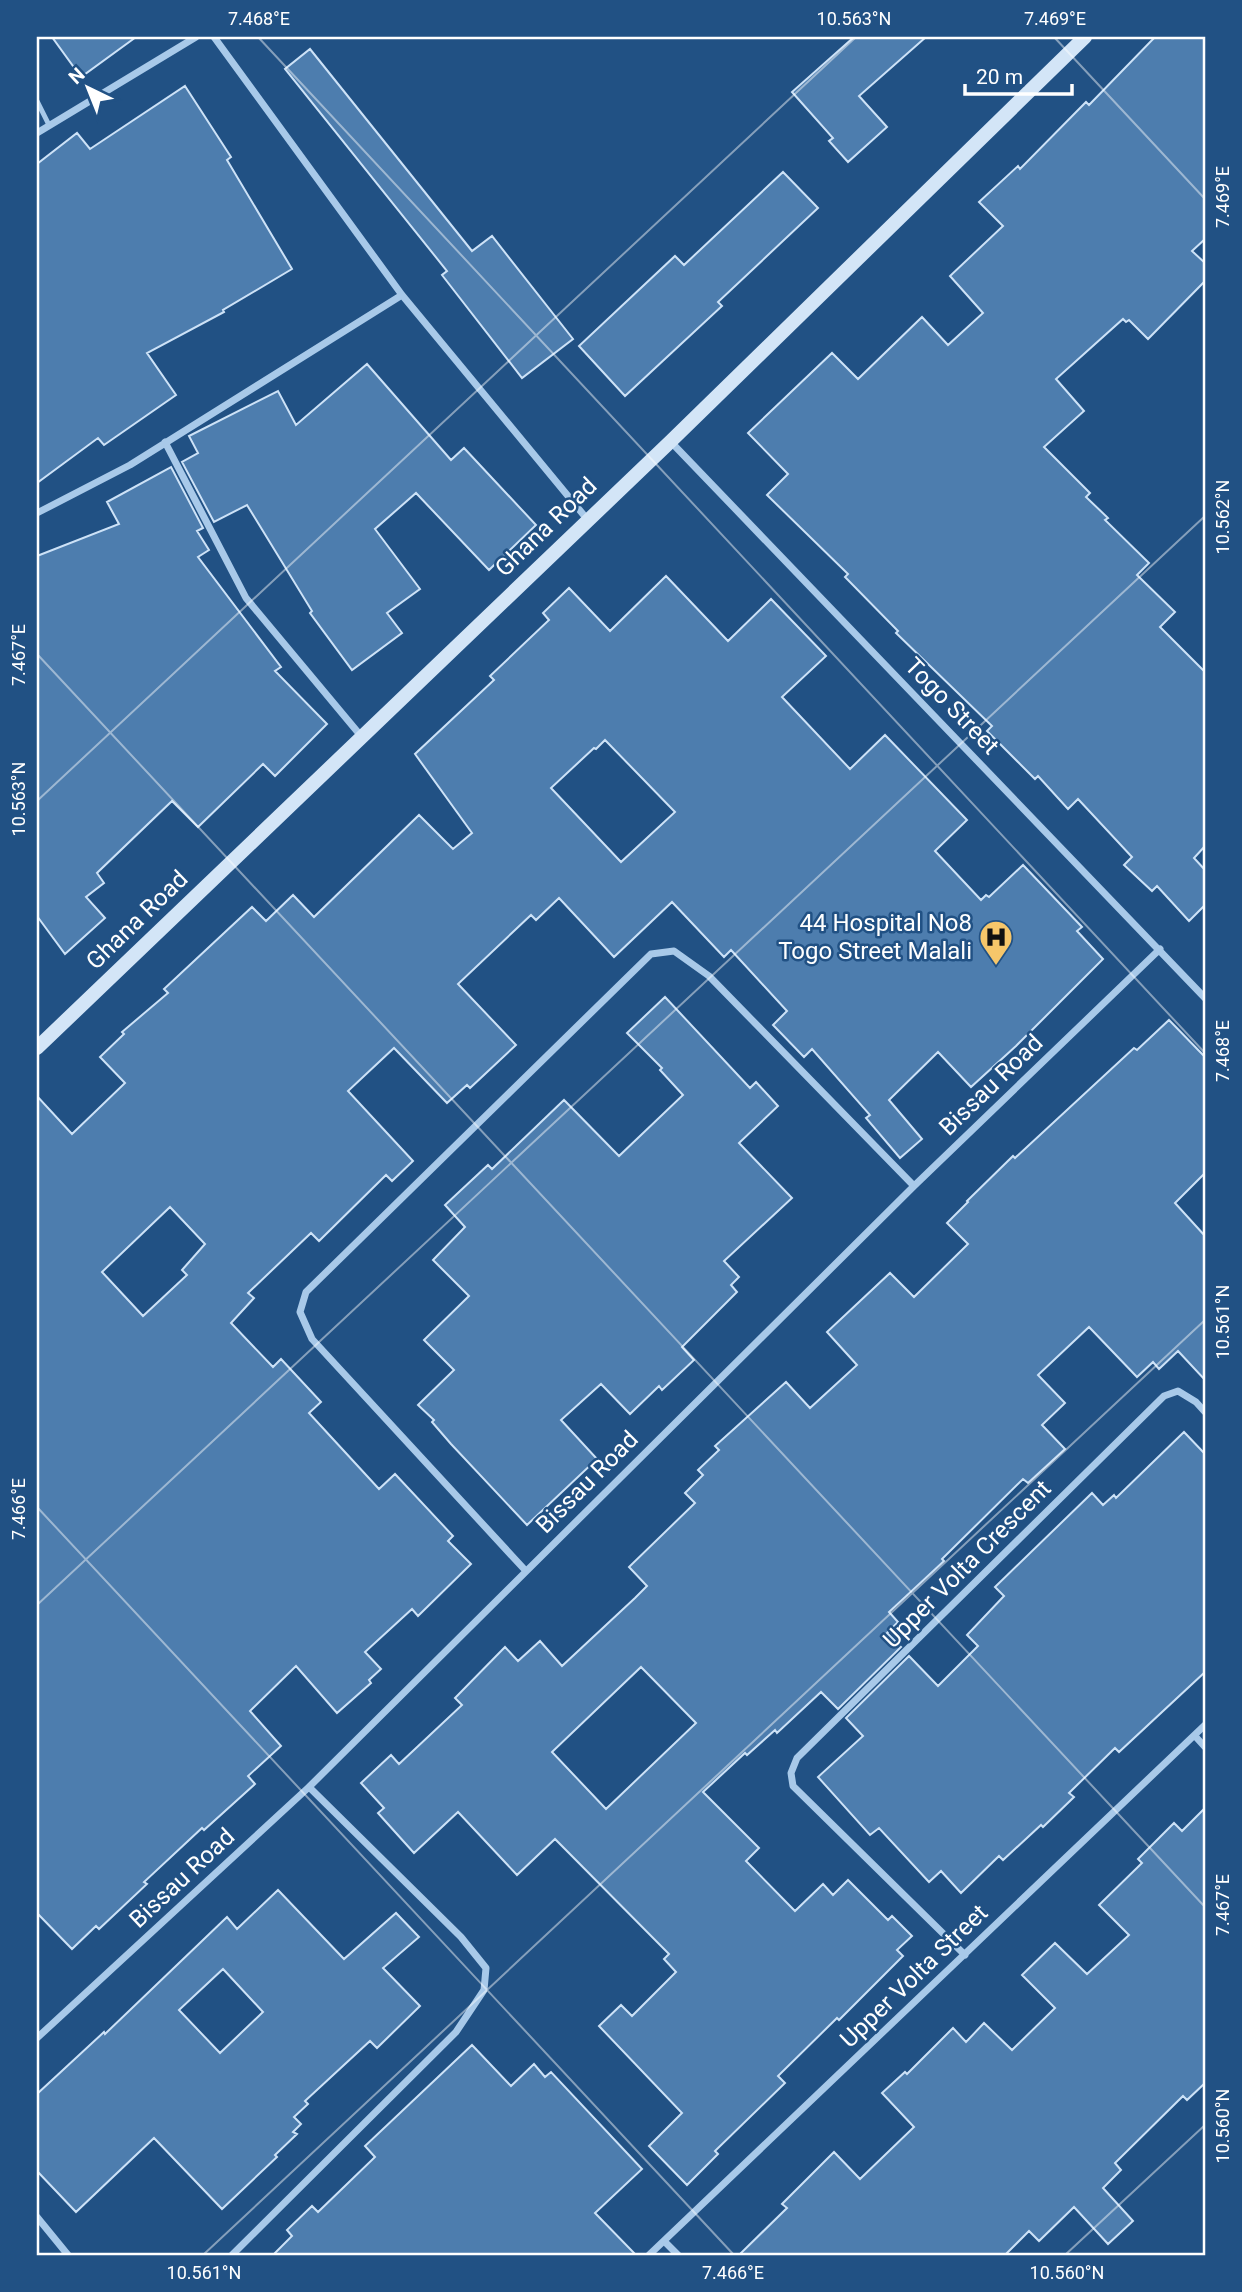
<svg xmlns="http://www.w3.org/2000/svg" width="1242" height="2292" viewBox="0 0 1242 2292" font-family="Roboto,sans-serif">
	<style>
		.building { fill: #4d7dae; stroke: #cde2f7; stroke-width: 2; fill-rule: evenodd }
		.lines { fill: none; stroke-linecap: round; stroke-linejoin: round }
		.lane { stroke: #a8c9e9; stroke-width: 5 }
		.street { stroke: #a8c9e9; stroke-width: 7 }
		.secondary { stroke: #d3e5f7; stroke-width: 14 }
		.ticks { fill: none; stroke: #fff; stroke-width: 2; stroke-opacity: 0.45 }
		.labels { text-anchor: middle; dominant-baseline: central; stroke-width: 5; stroke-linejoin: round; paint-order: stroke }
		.street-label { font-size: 24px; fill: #fff; stroke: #215184 }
		.poi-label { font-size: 24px; fill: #fff; stroke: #215184; text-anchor: end }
		.neatline { fill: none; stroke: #fff; stroke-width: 2.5 }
		.ticks-label { font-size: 18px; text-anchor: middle; fill: #fff }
	</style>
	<rect width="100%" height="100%" fill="#215184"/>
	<path class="building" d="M52,37H136L81,77Z
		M854,37H926L859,96L887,127L848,162L829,141L833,138L792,92Z
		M1155,37H1205V239L1192,251L1205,263V281L1148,339L1129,320L1126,322L1123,319L1056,379L1084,411L1044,447L1090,493L1086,497L1108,518L1105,520L1149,563L1137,575L1175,612L1160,627L1205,672V846L1194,858L1205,870V905L1189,921L1157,886L1152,891L1124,865L1132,857L1078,799L1068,809L1038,776L1035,779L987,731L992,726L896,633L898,631L845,577L848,574L767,495L788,474L748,433L832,353L858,379L922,317L948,345L983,313L950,276L1003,226L979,202L1018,166L1020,169L1086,102L1089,105Z
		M310,49L472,251L492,236L573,339L522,378L442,275L447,271L285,69Z
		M185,86L231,157L227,160L292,269L223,310L224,312L147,353L176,395L104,445L98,438L37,483V164L77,133L90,149Z
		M783,172L818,208L718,302L722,306L625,396L579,346L675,256L684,265Z
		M367,364L451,460L464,448L536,525L489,570L416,493L375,529L420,589L387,613L402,633L352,670L310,613L312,611L247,505L214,522L182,462L198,453L189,436L278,391L296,425Z
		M171,467L203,528L197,531L209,550L198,557L281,667L275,671L327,724L275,776L263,764L198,827L172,801L97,873L104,883L86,897L105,918L65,954L37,916V556L119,524L107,502Z
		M666,576L728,641L771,599L826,656L782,697L850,769L885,735L967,820L935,851L981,900L986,895L989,897L1023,865L1082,927L1077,931L1103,959L1016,1046L971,1087L938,1052L889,1100L922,1139L900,1158L866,1118L870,1115L812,1049L804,1057L773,1025L787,1011L731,950L724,957L672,902L614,957L559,898L536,920L531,915L458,984L516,1045L470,1088L467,1085L447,1103L394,1048L348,1091L413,1161L392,1181L386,1175L319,1241L311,1233L248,1293L254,1298L231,1323L273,1367L281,1359L321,1402L309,1413L379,1489L395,1474L453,1536L448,1541L471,1564L418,1616L412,1609L365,1652L381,1669L369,1680L371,1683L337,1713L296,1666L250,1711L281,1746L248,1776L255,1784L204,1830L202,1828L144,1882L147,1884L99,1929L96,1926L72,1949L37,1913V1096L72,1134L125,1083L100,1057L124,1034L122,1032L168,993L164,989L252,907L266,921L293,895L314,917L419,815L453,849L472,833L415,754L494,680L490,676L549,620L543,613L569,588L610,631ZM605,740L675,812L621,862L551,788L594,748L596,749ZM170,1207L205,1244L182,1270L187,1275L143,1316L102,1272Z
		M665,997L750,1088L756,1082L778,1106L739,1143L792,1198L724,1261L739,1277L731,1285L737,1292L682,1347L694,1360L662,1390L659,1386L630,1414L601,1384L561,1420L597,1459L527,1525L451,1444L432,1422L434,1420L418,1405L454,1370L424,1340L469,1296L433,1260L465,1227L445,1205L488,1165L492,1169L564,1100L619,1156L683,1095L660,1070L662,1068L627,1033Z
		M1169,1020L1205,1057V1173L1175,1203L1205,1236V1380L1178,1351L1159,1369L1153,1362L1137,1377L1089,1327L1038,1375L1065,1403L1042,1425L1065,1449L1028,1483L1023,1479L942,1559L944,1561L889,1612L898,1622L887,1633L901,1647L838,1709L821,1692L777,1733L775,1730L747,1755L745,1753L703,1792L759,1848L746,1861L795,1911L823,1884L833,1895L848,1880L888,1920L892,1916L912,1936L897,1950L903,1956L839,2020L837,2018L778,2076L785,2083L715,2151L718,2154L687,2185L649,2146L682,2113L599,2026L621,2005L632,2016L676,1972L664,1959L669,1954L555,1839L517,1875L458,1812L414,1853L378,1813L384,1808L361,1783L391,1755L399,1764L462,1705L455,1698L505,1647L518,1661L540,1641L562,1666L635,1598L647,1586L629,1567L695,1503L685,1493L703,1475L698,1470L719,1450L715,1446L786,1382L810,1408L857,1365L827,1332L890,1273L914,1297L968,1244L947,1223L968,1202L967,1201L1013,1156L1015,1158L1134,1048L1137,1050ZM641,1667L696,1723L606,1809L552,1752Z
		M1184,1432L1205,1454V1672L1119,1752L1115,1748L1069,1793L1074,1797L1043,1827L1041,1825L1003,1860L999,1856L961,1893L941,1871L929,1882L879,1828L870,1835L818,1777L863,1736L846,1718L909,1656L938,1686L978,1646L967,1635L1004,1596L995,1587L1092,1493L1103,1505L1114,1495L1116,1498Z
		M1205,1808V2083L1187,2100L1183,2096L1115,2163L1121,2170L1103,2188L1133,2221L1108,2244L1074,2207L1039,2241L1029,2231L1005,2255H739L787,2208L782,2204L834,2152L860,2179L914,2127L882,2093L905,2072L907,2074L953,2028L966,2042L984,2023L1012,2050L1055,2008L1022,1975L1055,1943L1087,1974L1129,1935L1099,1905L1142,1863L1138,1859L1174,1823L1182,1831Z
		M278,1890L344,1959L396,1913L419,1937L383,1968L420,2006L377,2048L370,2041L305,2101L308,2104L294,2117L301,2124L293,2132L297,2134L275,2155L277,2157L222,2209L154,2138L76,2212L37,2171V2094L104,2032L105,2034L227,1917L237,1929ZM223,1969L263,2012L220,2053L179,2010Z
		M472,2045L511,2086L534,2064L545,2077L551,2072L642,2169L595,2213L636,2255H273L292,2236L287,2230L312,2206L318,2212L375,2157L365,2146Z"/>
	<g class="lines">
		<path class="lane" d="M37,101L49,125"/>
		<path class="street" d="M214,37L402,295L587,519
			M37,133L196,37
			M165,442L246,598L361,736
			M671,442L1205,998
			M37,513L130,465L402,295
			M525,1570L312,1339L300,1312L306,1292L651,954L674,951L709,976L914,1186
			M1195,1736L1205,1747
			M965,1955L793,1786L791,1773L797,1758L1164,1396L1178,1391L1196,1402L1205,1412
			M37,2038L309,1787L914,1186L1160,949
			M37,2217L68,2255
			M664,2241L678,2255
			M232,2255L456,2032L484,1990L486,1968L461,1937L309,1787
			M649,2255L1205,1725"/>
		<path class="secondary" d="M37,1048L671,441L1085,37"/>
	</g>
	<path class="ticks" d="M258,37L1205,1053M1054,37L1205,199M37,654L1205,1907M37,801L856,37M37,1507L734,2255M37,1605L1205,516M203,2255L1205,1320M1065,2255L1205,2125"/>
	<defs>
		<symbol id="hospital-pin" viewBox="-11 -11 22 30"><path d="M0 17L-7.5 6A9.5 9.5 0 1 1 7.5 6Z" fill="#f6c66a" stroke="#215184"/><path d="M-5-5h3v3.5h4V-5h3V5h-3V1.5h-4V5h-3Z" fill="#111"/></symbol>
	</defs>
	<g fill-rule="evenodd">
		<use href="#hospital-pin" x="977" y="918" width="38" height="52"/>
	</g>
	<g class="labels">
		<g class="street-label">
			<text transform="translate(546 527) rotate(-44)">Ghana Road</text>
			<text transform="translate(952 706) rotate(46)">Togo Street</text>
			<text transform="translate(137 920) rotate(-44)">Ghana Road</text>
			<text transform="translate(991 1085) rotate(-44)">Bissau Road</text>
			<text transform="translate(587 1482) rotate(-45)">Bissau Road</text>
			<text transform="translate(967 1564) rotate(-45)">Upper Volta Crescent</text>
			<text transform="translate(182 1878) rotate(-43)">Bissau Road</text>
			<text transform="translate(914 1976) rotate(-44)">Upper Volta Street</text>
		</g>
		<g class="poi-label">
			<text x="972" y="923">44 Hospital No8<tspan x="972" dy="28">Togo Street Malali</tspan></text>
		</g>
	</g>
	<rect width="1242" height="2292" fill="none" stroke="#215184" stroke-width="77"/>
	<g transform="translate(88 88) rotate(317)" stroke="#215184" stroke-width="5" paint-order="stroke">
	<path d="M0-5L12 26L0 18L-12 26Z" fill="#ffffff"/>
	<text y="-10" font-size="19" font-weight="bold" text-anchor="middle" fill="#ffffff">N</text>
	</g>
	<path d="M965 84v10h107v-10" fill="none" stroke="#ffffff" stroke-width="3.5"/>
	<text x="976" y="84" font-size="21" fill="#ffffff" stroke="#215184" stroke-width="5" paint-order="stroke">20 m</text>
	<rect x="38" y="38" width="1166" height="2216" class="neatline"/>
	<g class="ticks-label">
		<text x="259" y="25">7.468°E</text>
		<text x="854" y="25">10.563°N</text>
		<text x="1055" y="25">7.469°E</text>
		<text transform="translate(1223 197) rotate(-90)" y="6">7.469°E</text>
		<text transform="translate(1223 517) rotate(-90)" y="6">10.562°N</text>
		<text transform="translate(19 655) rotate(-90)" y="6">7.467°E</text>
		<text transform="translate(19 799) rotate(-90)" y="6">10.563°N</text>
		<text transform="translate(1223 1051) rotate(-90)" y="6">7.468°E</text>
		<text transform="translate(1223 1322) rotate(-90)" y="6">10.561°N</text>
		<text transform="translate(19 1509) rotate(-90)" y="6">7.466°E</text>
		<text transform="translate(1223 1905) rotate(-90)" y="6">7.467°E</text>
		<text transform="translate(1223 2126) rotate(-90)" y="6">10.560°N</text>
		<text x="204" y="2279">10.561°N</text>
		<text x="733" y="2279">7.466°E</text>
		<text x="1067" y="2279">10.560°N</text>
	</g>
</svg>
